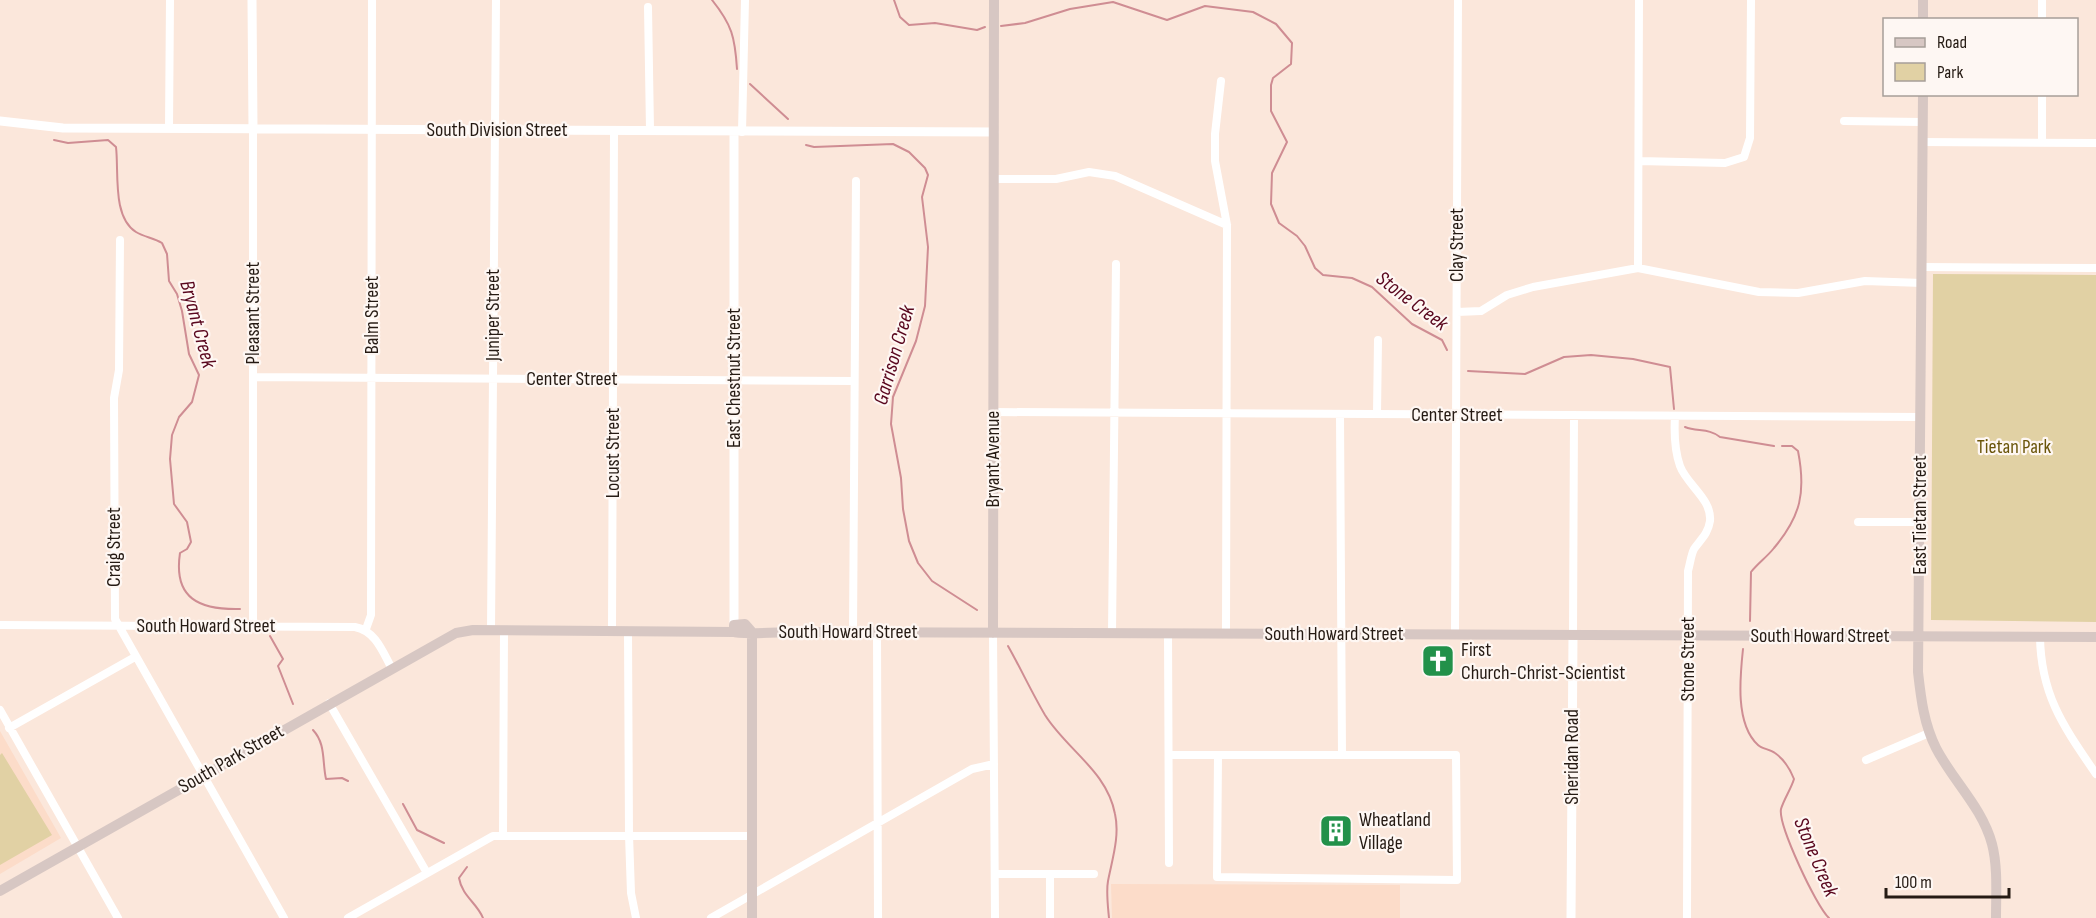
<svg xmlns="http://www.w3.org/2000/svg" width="2096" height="918" viewBox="0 0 2096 918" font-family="'Sofia Sans Condensed',sans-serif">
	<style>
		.built { fill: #fcdcc9 }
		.green { fill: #e1d1a4 }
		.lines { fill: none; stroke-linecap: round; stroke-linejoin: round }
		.stream { stroke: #cf8d93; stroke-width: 2 }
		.minor { stroke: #fff; stroke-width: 8 }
		.tertiary { stroke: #fff; stroke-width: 9 }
		.secondary { stroke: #d7c7c3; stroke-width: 10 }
		.labels { text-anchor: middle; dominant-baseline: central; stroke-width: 4.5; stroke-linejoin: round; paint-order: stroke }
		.street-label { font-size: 20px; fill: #251a13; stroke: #fef7f3 }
		.park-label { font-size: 20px; fill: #6a550a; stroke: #fef7f3 }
		.poi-label { font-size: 20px; fill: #251a13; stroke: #fef7f3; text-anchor: start }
		.water-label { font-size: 21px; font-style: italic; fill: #59071e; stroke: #fef7f3 }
	</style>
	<rect width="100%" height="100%" fill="#fbe7db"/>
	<path class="built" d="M0,731L61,838L0,874Z
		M1111,884L1400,885V918H1112Z"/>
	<path class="green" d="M1933,274L2096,275V622L1931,620Z
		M2,753L52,835L0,865V755Z"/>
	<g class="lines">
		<path class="stream" d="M712,0C732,25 735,37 737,69
			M894,0L900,17L909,25L935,23L977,30L985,27
			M1001,26L1025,23L1070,9L1113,2L1167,20L1205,6L1253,12L1276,24L1292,43L1291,64L1273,78L1271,85V111L1287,142L1272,173L1271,204L1279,223L1297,236L1305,246L1315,268L1323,275L1352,278L1372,287L1412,324L1442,340L1447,350
			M750,84L788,119
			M54,140L68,143L108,140L116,147C119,172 112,217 136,232C144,237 154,238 162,243L167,254L169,281L177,294L182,311L189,354L199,375L192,402L179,417L172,435L170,459L174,504L187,522L191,542L187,549L180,553C173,599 200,610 240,609
			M806,145L814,147L893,144L909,152L925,168L928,175L922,197L928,247L925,306L916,341L893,397L891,424L901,478L903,509L909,541L918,563L932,581L977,610
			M1468,371L1525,374L1564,357L1591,355L1633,359L1670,367L1674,409
			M1685,427C1697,432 1709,428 1720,437L1774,446
			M1750,621L1751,572C1758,563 1767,557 1774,548C1801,516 1806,492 1798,451L1792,446H1782
			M270,636L283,659L278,666L293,704
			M1008,646C1021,669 1032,693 1045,715C1067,750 1107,771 1115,814C1120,836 1112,860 1108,881C1106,892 1108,907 1109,918
			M1743,649C1740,677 1735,724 1758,745C1762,749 1770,749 1775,753C1785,760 1790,769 1794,779C1791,789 1784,799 1781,809C1778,825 1816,906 1829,918
			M313,730C326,744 322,761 326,779L342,778L348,781
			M403,804L417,830L444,843
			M467,867L459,878C462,896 477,903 483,918"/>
		<path class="minor" d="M648,7L650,130
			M2042,20V0
			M1221,81L1215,134V161L1227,225L1226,634
			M1844,121L1922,122
			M169,128L170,0
			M742,132L745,0
			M1922,142L2096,143
			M2042,143V94
			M1639,161L1725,163L1744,157L1750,138L1751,0
			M994,179H1056L1089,172L1115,176L1227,225
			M120,240L119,370L114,398L115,619L284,918
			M1922,267L2096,268
			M1638,268L1639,0
			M1457,312L1481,311L1507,295L1533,287L1638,268L1759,292L1798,293L1865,281L1922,283
			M253,377L854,381
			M993,412L1921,417
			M1340,414L1342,755
			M1377,414L1378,340
			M1675,416C1674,433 1674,449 1680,466C1687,485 1712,499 1710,521C1708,534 1701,539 1694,549C1691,555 1690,564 1688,571L1687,918
			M1858,522H1920
			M0,625L355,627C375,631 382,650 391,667
			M253,626V129
			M366,629L371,615L372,0
			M491,630L496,0
			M612,630L614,131
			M628,631L629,835L631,893L636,918
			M853,632L856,181
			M877,632L878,918
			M993,633L995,918
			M1112,633L1116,264
			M1168,633L1169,863
			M1455,635L1458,0
			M1573,635L1574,415
			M2040,637C2041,696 2064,727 2096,774
			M329,703L427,873
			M0,710L118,918
			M9,728L135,657
			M1169,755H1456L1457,880L1217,877L1218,755
			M1866,760L1929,733
			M503,834L504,630
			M995,874H1094
			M1050,874V918
			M348,918L493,836H752
			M711,918L972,769L994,764"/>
		<path class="tertiary" d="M252,0L253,129
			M0,121L63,128L994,132
			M734,625V132
			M1571,918L1573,635"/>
		<path class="secondary" d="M1923,20V0
			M1923,94L1918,672C1921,699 1924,724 1936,748C1953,781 1982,807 1992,844C1998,867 1996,894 1996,918
			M752,632L745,624L734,625V632C740,635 781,632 793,632L2096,637
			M752,632V918
			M993,633L994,0
			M0,891L456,633L473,630L734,632"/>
	</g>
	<defs>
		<symbol id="church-square" viewBox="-11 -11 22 22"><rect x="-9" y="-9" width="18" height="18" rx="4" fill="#22914a" stroke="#fef7f3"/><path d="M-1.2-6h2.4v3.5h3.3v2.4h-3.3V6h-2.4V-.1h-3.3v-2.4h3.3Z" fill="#fff"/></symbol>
		<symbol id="building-square" viewBox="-11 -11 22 22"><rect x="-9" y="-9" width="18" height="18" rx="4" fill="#22914a" stroke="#fef7f3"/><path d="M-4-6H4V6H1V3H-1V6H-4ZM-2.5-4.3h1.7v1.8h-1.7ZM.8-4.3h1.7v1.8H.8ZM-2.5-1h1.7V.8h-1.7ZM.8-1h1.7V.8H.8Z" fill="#fff"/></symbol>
	</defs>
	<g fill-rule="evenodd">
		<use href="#church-square" x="1419" y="642" width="38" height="38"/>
		<use href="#building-square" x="1317" y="812" width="38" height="38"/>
	</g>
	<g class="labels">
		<g class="street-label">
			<text x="497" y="130">South Division Street</text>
			<text transform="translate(1457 245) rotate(-90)">Clay Street</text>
			<text transform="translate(253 313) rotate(-90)">Pleasant Street</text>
			<text transform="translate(372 315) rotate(-90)">Balm Street</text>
			<text transform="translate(493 315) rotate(-90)">Juniper Street</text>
			<text transform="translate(734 378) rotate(-90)">East Chestnut Street</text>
			<text x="572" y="379">Center Street</text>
			<text x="1457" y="415">Center Street</text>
			<text transform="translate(613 453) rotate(-90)">Locust Street</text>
			<text transform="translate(993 459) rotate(-90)">Bryant Avenue</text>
			<text transform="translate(1920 515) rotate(-90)">East Tietan Street</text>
			<text transform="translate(114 547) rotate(-90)">Craig Street</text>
			<text x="206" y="626">South Howard Street</text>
			<text x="848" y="632">South Howard Street</text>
			<text x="1334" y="634">South Howard Street</text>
			<text x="1820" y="636">South Howard Street</text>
			<text transform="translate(1688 659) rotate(-90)">Stone Street</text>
			<text transform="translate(1572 757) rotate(-90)">Sheridan Road</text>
			<text transform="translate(231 759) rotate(-30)">South Park Street</text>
		</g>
		<g class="park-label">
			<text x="2014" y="447">Tietan Park</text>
		</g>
		<g class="poi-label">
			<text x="1461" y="650">First<tspan x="1461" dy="23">Church-Christ-Scientist</tspan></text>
			<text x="1359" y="820">Wheatland<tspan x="1359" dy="23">Village</tspan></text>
		</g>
		<g class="water-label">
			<text transform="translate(1412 301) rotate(37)">Stone Creek</text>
			<text transform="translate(198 324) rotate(75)">Bryant Creek</text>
			<text transform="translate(894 355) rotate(-74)">Garrison Creek</text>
			<text transform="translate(1816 857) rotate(67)">Stone Creek</text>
		</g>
	</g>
	<rect x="1883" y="18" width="195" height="78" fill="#fef7f3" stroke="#a79f99" stroke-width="1.5"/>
	<rect x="1895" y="38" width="30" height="9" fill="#d7c7c3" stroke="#a79f99" stroke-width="1.5"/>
	<text x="1937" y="48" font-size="18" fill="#251a13">Road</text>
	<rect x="1895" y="63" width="30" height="18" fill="#e1d1a4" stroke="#a79f99" stroke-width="1.5"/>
	<text x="1937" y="78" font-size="18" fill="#251a13">Park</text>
	<path d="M1886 888v9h123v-9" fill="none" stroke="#251a13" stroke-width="3"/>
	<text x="1895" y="888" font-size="18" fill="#251a13" stroke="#fef7f3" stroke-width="4.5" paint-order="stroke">100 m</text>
</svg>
